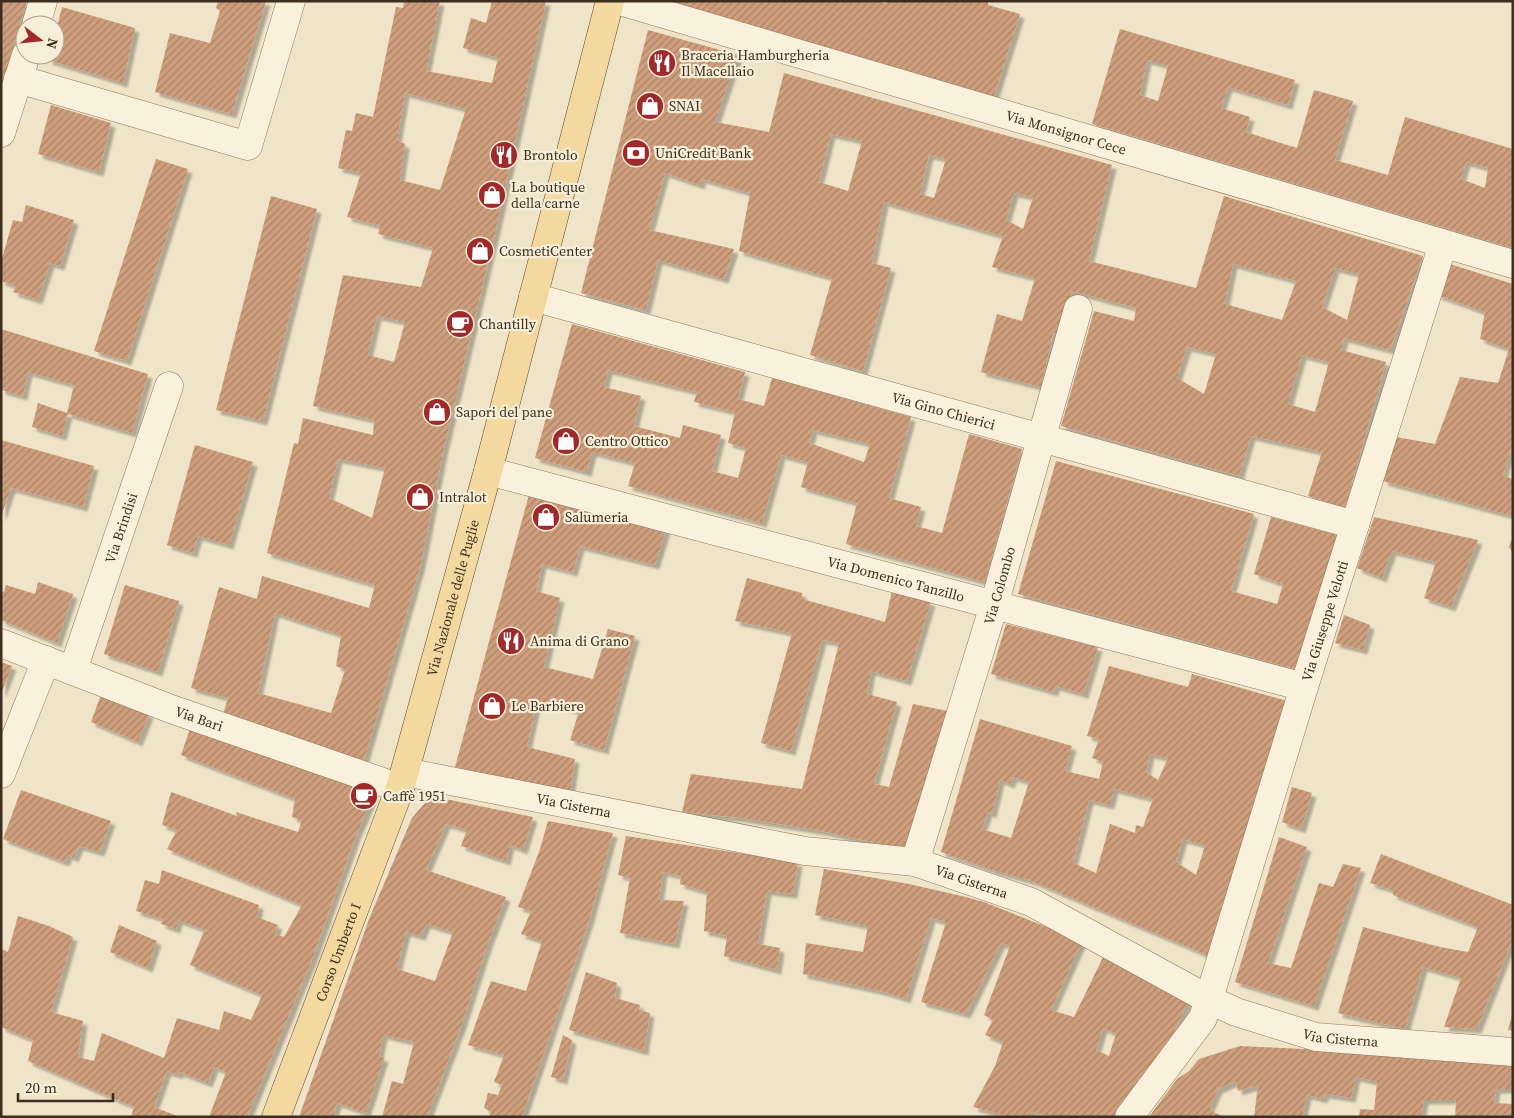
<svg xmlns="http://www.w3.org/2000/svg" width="1514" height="1118" viewBox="0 0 1514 1118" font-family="'Source Serif 4',serif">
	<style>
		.building { fill: url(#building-hatch); fill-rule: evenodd; filter: url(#shadow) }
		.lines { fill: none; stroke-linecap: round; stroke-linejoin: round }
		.minor-casing { stroke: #8d765c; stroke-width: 29 }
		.major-casing { stroke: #5b4430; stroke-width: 29 }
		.minor { stroke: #faf1dc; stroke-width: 28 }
		.major { stroke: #f3d9a0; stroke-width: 28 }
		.labels { text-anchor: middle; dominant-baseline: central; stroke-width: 4.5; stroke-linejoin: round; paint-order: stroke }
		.poi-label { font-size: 14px; fill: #3d2e20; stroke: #f7eed8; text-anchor: start }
		.street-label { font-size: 14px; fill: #3d2e20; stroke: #f7eed8 }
	</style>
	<defs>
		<pattern id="building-hatch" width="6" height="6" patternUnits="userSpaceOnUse" patternTransform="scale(1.25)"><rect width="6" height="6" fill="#cf9f7d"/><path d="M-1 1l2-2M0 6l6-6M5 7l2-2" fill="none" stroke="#a98266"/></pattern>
		<filter id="shadow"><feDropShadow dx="4.5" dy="4.5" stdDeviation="1" flood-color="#0004"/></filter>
	</defs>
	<rect width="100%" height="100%" fill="#f0e4c8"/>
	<path class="building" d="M1,1H27L2,85H1Z
		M218,1H266L232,114L155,92L170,33L210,43L220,11L216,8Z
		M404,1H440L426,71L492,83L498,58L463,48L471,18L486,23L492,1H546L496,229L443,452L421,564L363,764L222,718L228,698L191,688L219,587L257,599L262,576L369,608L375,585L267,553L294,443L298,444L303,418L373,435L374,420L313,406L343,275L421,287L433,248L378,234L380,226L347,217L361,173L338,168L346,130L352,131L356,113L373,117L396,7L403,8ZM405,93L466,109L440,190L400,180L405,144L397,140ZM377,316L405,322L394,362L368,355ZM338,459L385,468L372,518L329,498ZM275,613L341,635L336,666L345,670L331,713L258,693Z
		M878,1L886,4L887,1H988V5L1020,14L993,100L670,2Z
		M62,7L135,28L123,83L48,60L50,55H55V35Z
		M1120,29L1295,80L1288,105L1228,87L1221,108L1250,117L1246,132L1297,148L1314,90L1353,101L1335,160L1388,175L1405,117L1513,149V248L1092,124ZM1147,60L1168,66L1158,101L1140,95ZM1466,162L1488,168L1485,188L1461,179Z
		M648,30L738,55L715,122L769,132L784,73L1112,165L1089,261L1196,288L1224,196L1423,256L1390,350L1344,338L1341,350L1386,362L1345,508L1308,496L1322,452L1251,436L1239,476L1061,426L1094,311L1134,321L1136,308L1072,291L1059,335L1053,333L1041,387L981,372L997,314L1022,321L1035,278L992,267L1003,236L884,202L872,263L891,268L863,371L810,355L832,278L739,251L750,193L702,179L700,185L665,173L649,230L734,249L724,279L658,260L646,310L581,293ZM831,134L862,141L848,191L819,182ZM929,155L946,159L934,198L920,194ZM1014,193L1033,197L1023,229L1006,220ZM1233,264L1296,281L1282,320L1225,304ZM1335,268L1359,274L1347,320L1322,307ZM1187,347L1216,354L1204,394L1177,378ZM1302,355L1329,362L1315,412L1288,404Z
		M51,105L111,123L99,172L38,154Z
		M156,159L188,169L127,361L94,351Z
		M271,196L317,209L263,421L216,410Z
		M26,205L74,220L60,266L50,263L38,300L13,292L16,286L1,281V262L13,220L22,222Z
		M1450,264L1513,284V441L1503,476L1513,479V516L1383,481L1396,437L1435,444L1460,377L1498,383L1509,349L1480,339L1485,312L1437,295Z
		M572,324L745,372L738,399L764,406L772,378L911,417L889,498L921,507L916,526L942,533L969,434L1022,449L985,582L846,544L857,503L801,487L808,462L781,455L762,523L628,486L635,463L592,452L587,472L535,458ZM608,370L697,392L694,402L735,412L728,443L746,448L738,478L712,471L721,435L683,425L680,438L634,426L641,396L604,387ZM813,430L870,444L864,462L809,443Z
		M1,329L148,374L132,433L68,414L62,436L32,427L38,403L67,413L74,385L28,372L23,396L1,390Z
		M1,440L94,466L83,507L11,488L1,517Z
		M195,445L253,462L229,545L198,536L193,553L167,545Z
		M1056,461L1254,514L1231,591L1277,604L1283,584L1254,574L1271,517L1337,535L1296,669L1018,594Z
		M530,491L666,529L655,565L580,546L573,572L542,564L536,591L560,598L544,667L593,679L608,629L635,636L604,750L570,740L579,711L537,701L527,747L575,759L570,793L455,767Z
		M1374,517L1478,540L1451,607L1424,598L1436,562L1392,551L1382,578L1357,568Z
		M1513,536V554L1509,547Z
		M747,578L802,593V599L885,622L892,591L931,602L907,681L871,671L867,694L897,702L874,784L889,787L913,704L948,711L907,850L822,831L741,818L682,812L691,774L802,789L839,643L822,640L791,751L761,743L792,633L735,621Z
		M38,582L73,594L57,643L1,620V591L4,592L6,585L35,594Z
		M125,585L179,601L158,672L104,654Z
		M1344,615L1370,625L1363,650L1335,643Z
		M1006,624L1098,647L1084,694L1055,686L1054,692L991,674Z
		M1,662L12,666L1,694Z
		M1109,666L1188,687L1192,674L1287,701L1207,955L1032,881L992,870L941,852L980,719L1072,746L1065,771L1099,779L1103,762L1092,758L1099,739L1087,736ZM1150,754L1168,758L1158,780L1146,772ZM1013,777L1029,782L1011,838L982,829L988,812L992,814L1000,780L1010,784ZM1114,789L1153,799L1143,827L1136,825L1135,833L1110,824L1096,873L1073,863L1089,800L1110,805ZM1183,839L1205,845L1196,875L1176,862Z
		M102,692L149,714L138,742L91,722Z
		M191,726L375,791L357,833L313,957L247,1117H209L226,1072L214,1067L208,1083L179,1072L178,1075L167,1071L154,1107L180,1117H131L134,1107L28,1061L33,1040L1,1027V949L8,952L18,916L49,926L73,937L51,1012L83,1021L78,1057L94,1061L102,1033L164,1058L177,1018L219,1030L224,1011L251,1020L262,995L190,965L204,931L210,932L178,920L176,929L161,924L163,919L136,911L145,880L159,884L162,870L259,905L257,917L278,925L275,934L284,937L302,905L167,849L177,830L162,825L171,792L237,816L236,812L298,832L302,820L292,817L295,799L181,755Z
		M1292,787L1312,793L1301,829L1282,822Z
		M21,790L111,821L100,852L79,846L74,858L68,855L65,862L3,839Z
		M431,796L533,817L523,850L510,845L506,861L461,846L467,830L446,824L426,870L506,897L487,946L462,1024L427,1117H382L392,1081L403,1084L414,1042L383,1035L379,1056L384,1058L366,1113L337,1103L333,1117H299L369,919L412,818ZM426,924L453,932L435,981L397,969L406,932L421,936Z
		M548,821L613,833L589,921L522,1117H489L491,1112L484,1108L488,1093L498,1095L502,1085L494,1082L504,1055L468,1045L491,981L526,991L542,941L521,934L531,911L518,907L540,849Z
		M626,836L798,862L793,894L767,891L758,944L780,948L777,970L724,956L727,936L704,931L707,892L680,884L681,876L663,872L659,900L684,901L675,944L620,933L630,878L618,875Z
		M1279,837L1307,847L1268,963L1291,968L1319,883L1333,887L1343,864L1361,868L1314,1006L1235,982Z
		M1381,854L1513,905V938L1477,1029L1444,1027L1461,978L1423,967L1405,1029L1338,1013L1363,927L1440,947L1468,952L1478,927L1393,895V890L1370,883Z
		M824,869L909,884L966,897L984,902L1082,941L1051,1010L1074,1017L1106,951L1191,995L1167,1047L1123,1101L1114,1117H1048L1032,1111L1030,1117H1002L1003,1115L973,1107L995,1066L1003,1042L985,1035L993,1020L984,1015L1010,946L1001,943L966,1014L921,1002L946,922L931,918L906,999L885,992L803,974L806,943L863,952L868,926L815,915ZM1103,1028L1116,1034L1109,1056L1096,1050Z
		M119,925L157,941L148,968L110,952Z
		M586,972L617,983L615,998L640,1005L639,1010L650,1013L644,1051L569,1030Z
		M1512,1015L1513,1031L1508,1030Z
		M563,1035L572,1040L563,1080L551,1077Z
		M1240,1046L1513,1059V1089H1496L1494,1103L1513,1104V1117H1455L1456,1100H1424L1421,1117H1359L1360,1109L1374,1110L1377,1082L1356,1077L1351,1098L1325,1094L1323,1099L1307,1095L1302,1117H1254L1258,1085L1238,1091L1236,1081L1218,1089L1210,1107L1213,1112L1225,1117H1149L1177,1079L1189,1071L1199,1059Z"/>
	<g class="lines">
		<defs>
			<g id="minor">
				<path id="s1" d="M620,1L1513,264"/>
				<path d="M36,25L43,1"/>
				<path d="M18,79L248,146L291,1"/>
				<path d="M1,133L26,55"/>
				<path id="s2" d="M533,297L1355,525"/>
				<path id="s3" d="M488,471L1304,687"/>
				<path id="s4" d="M1,643L171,709L400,788"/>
				<path id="s5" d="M73,670L169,386"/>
				<path id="s6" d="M405,772L805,851L915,862L1031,902L1210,1000L1236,1012L1316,1037L1513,1052"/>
				<path d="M1,774L46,660"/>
				<path id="s7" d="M915,862L994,605L1078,309"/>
				<path id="s8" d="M1129,1117L1203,1018L1304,687L1443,244"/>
			</g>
			<g id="major">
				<path id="s9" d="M276,1117L400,788L488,471L610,1"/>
			</g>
		</defs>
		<use href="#minor" class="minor-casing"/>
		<use href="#major" class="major-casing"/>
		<use href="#minor" class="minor"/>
		<use href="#major" class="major"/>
	</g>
	<defs>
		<symbol id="restaurant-disc" viewBox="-11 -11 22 22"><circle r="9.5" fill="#9e2a2b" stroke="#f7eed8"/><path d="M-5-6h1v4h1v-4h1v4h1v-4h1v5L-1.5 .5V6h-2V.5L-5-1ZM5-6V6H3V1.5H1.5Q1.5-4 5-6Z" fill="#fff"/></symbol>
		<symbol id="shop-disc" viewBox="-11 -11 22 22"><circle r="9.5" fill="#9e2a2b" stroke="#f7eed8"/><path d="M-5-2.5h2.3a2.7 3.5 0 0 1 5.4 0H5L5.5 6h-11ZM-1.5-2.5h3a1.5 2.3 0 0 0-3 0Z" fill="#fff"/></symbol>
		<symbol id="bank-disc" viewBox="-11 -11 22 22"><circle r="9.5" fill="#9e2a2b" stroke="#f7eed8"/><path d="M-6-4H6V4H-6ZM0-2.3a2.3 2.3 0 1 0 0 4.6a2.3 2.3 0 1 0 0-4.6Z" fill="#fff"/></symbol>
		<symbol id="cafe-disc" viewBox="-11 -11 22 22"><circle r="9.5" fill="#9e2a2b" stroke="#f7eed8"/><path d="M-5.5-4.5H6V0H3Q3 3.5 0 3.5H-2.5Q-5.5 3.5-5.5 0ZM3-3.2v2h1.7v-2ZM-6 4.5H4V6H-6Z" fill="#fff"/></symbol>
	</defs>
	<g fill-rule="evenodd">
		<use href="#restaurant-disc" x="646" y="47" width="32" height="32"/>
		<use href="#shop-disc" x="634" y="90" width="32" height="32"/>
		<use href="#bank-disc" x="620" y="137" width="32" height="32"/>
		<use href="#restaurant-disc" x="488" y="139" width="32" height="32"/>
		<use href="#shop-disc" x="476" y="179" width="32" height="32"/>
		<use href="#shop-disc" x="464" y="235" width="32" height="32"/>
		<use href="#cafe-disc" x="444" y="308" width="32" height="32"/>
		<use href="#shop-disc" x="421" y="396" width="32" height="32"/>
		<use href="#shop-disc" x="550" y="425" width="32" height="32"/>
		<use href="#shop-disc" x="404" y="481" width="32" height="32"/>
		<use href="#shop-disc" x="530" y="501" width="32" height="32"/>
		<use href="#restaurant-disc" x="495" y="625" width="32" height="32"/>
		<use href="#shop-disc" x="476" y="690" width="32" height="32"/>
		<use href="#cafe-disc" x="348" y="780" width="32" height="32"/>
	</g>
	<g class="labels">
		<g class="poi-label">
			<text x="681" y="55">Braceria Hamburgheria<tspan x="681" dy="16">Il Macellaio</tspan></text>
			<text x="669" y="106">SNAI</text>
			<text x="655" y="153">UniCredit Bank</text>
			<text x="523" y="155">Brontolo</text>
			<text x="511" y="187">La boutique<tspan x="511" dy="16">della carne</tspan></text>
			<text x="499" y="251">CosmetiCenter</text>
			<text x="479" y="324">Chantilly</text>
			<text x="456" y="412">Sapori del pane</text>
			<text x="585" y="441">Centro Ottico</text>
			<text x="439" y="497">Intralot</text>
			<text x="565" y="517">Salumeria</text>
			<text x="530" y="641">Anima di Grano</text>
			<text x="511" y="706">Le Barbiere</text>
			<text x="383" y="796">Caffè 1951</text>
		</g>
		<g class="street-label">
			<text stroke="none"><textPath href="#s1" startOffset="465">Via Monsignor Cece</textPath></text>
			<text stroke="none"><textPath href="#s2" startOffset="426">Via Gino Chierici</textPath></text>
			<text stroke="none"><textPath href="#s5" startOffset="150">Via Brindisi</textPath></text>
			<text stroke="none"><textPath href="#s3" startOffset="422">Via Domenico Tanzillo</textPath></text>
			<text stroke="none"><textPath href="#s7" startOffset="289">Via Colombo</textPath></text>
			<text stroke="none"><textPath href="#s9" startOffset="549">Via Nazionale delle Puglie</textPath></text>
			<text stroke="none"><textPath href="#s8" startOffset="539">Via Giuseppe Velotti</textPath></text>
			<text stroke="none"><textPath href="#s4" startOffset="212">Via Bari</textPath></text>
			<text stroke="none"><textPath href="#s6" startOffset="172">Via Cisterna</textPath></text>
			<text stroke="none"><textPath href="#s6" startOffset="578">Via Cisterna</textPath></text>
			<text stroke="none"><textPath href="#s9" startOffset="176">Corso Umberto I</textPath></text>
			<text stroke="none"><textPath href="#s6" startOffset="982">Via Cisterna</textPath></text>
		</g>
	</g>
	<rect width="1514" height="1118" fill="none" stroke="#3d2e20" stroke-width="5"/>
	<g transform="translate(40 40) rotate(106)"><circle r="24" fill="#f7eed8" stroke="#ada18e"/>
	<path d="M0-4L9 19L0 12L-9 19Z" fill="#9e2a2b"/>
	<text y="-8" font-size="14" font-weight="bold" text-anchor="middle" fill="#3d2e20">N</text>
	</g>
	<path d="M18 1093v8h95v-8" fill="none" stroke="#3d2e20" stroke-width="2.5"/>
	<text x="25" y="1093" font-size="15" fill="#3d2e20" stroke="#f7eed8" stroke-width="4" paint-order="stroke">20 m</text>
</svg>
